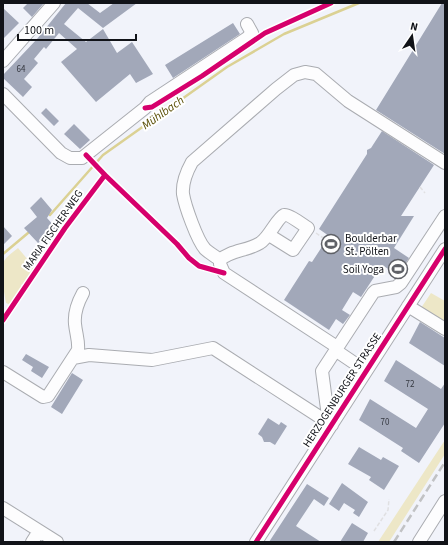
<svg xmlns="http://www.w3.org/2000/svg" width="448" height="545" viewBox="0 0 448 545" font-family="'Source Sans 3',sans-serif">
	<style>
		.green { fill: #ede7c7 }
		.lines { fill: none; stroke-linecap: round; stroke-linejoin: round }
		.stream { stroke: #dbd193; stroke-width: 2.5 }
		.building { fill: #a2a8b9 }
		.minor-casing { stroke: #aaacb1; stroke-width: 14 }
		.path { stroke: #e0e0e2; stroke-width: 1.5; stroke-dasharray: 4 2; stroke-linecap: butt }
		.minor { stroke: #fdfdfe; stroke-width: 12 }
		.rail { stroke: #c1c2c4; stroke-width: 2.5; stroke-dasharray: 8 4; stroke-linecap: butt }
		.cycleway-casing { stroke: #fff; stroke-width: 8 }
		.cycleway { stroke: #d6006c; stroke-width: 5 }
		.labels { text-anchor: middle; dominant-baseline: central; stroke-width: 4; stroke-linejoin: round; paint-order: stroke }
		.number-label { font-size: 9px; fill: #353840 }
		.street-label { font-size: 11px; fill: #111318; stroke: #fff }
		.poi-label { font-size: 11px; fill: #111318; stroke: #fff; text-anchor: start }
		.water-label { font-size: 12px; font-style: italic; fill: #594e04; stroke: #fff }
	</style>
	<rect width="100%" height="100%" fill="#f1f3fa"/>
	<path class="green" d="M18,248L34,267L25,283L21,285V289L11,305L6,303C4,292 0,271 4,261C7,256 13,252 18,248Z
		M431,293L445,301V323L421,308Z
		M445,440V454L389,542H378Z"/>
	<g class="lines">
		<path class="stream" d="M50,215L103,155L227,67L284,34L359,3
			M3,254L28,233"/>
	</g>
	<path class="building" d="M28,3H44L32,17L23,8Z
		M66,3H87L100,13L114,3H137L103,28L78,8L64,24L86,42L103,29L117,53L132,42L153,74L136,83L130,74L96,102L61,62L77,49L59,33L46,49L44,47L34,59L38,63L24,79L32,87L23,97L3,78V75L37,39Z
		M442,3H445V154L376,110Z
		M3,8L19,23L3,39Z
		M233,23L240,34L173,78L165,65Z
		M46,108L59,121L54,126L41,113Z
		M74,124L90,140L80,149L64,134Z
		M382,131L434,165L401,216H414L394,248L409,258L398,275L382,265L361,297L353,292L342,310L350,315L343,324L336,319L329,330L284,300L309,261L312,262L329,236L319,229L367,154V150L371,148Z
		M41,197L52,210L47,218L56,228L38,243L24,228L37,217L30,208Z
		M3,226L12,236L3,245Z
		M420,322L445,338V366L409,343Z
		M26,354L49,367L42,378L31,371L33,367L22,360Z
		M396,360L441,389L445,383V423L419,463L401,451L403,448L359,420L370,399L416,428L428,409L384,381Z
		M72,373L83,380L62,414L51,407Z
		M268,418L279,425L281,422L287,426L275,445L270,442H264L262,437L258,434Z
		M359,447L381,460L383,457L399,466L384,490L369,480L371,477L348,464Z
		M342,483L368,502L359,517L353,513L355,510L344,503L339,511L329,504Z
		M307,484L329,498L324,506L314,499L296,526L321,542H269Z
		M352,523L368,533L363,542H340Z"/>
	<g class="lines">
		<defs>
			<path id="minor" d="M3,61L54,3
				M3,94L61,153L70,158H82L145,108L150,102L247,38L252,33L247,24
				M269,235L293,250L308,228C303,225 289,214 284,215C277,218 269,238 260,243C247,251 231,250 220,260V264L224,273L334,345L338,352L366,371
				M220,260C215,256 209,253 205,249C197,240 185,206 183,194C182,183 187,171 192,162L276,89L294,75L305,72L316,74L348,101L445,163
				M408,306L445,329
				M73,358L89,355L152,360L213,348L332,425
				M3,372L43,397L48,396L78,350C79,341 76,334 75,324C74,314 78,302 83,293
				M329,424L322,371L373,293L375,291L396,287L401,283L445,216
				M3,508L57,542
				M32,542L39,531
				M256,542L445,249
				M419,542L445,501"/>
		</defs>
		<use href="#minor" class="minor-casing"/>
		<path class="path" d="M420,187L425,193
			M316,233L326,240
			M374,531L388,510L389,499"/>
		<use href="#minor" class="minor"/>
		<path class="rail" d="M394,542L445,462"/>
		<defs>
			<path id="cycleway" d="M145,108L152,107L202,76L265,33L331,3
				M105,175L177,244L189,258L199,266L224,273
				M3,320L65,228L105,175L86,155
				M256,542L445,249"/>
		</defs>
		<use href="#cycleway" class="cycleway-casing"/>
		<use href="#cycleway" class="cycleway"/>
	</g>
	<defs>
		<symbol id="stadium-ring" viewBox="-11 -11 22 22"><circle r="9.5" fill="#fff" stroke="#5f6167" stroke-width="1.5"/><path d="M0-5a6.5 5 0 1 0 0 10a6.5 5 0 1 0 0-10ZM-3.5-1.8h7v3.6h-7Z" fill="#5f6167"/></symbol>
	</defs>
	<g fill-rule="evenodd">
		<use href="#stadium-ring" x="320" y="233" width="22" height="22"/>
		<use href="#stadium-ring" x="387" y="258" width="22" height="22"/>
	</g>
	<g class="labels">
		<g class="number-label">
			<text x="21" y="69">64</text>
			<text x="410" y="384">72</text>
			<text x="385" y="422">70</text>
		</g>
		<g class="street-label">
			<text transform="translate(53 230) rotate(-55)">MARIA FISCHER-WEG</text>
			<text transform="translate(342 390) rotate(-57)">HERZOGENBURGER STRASSE</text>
		</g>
		<g class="poi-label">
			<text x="345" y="238">Boulderbar<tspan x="345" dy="13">St. Pölten</tspan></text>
			<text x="384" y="269" text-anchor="end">Soil Yoga</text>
		</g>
		<g class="water-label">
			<text transform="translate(163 113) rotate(-35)">Mühlbach</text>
		</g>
	</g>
	<rect width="448" height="545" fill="none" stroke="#111318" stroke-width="8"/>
	<g transform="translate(412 36) rotate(13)" stroke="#ffffff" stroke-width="3" paint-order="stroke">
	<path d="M0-3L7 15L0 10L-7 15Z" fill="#111318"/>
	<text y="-6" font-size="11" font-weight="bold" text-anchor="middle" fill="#111318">N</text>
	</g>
	<path d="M18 34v6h118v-6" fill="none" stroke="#111318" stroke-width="2"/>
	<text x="24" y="34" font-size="12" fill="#111318" stroke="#ffffff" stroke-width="3" paint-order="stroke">100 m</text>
</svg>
